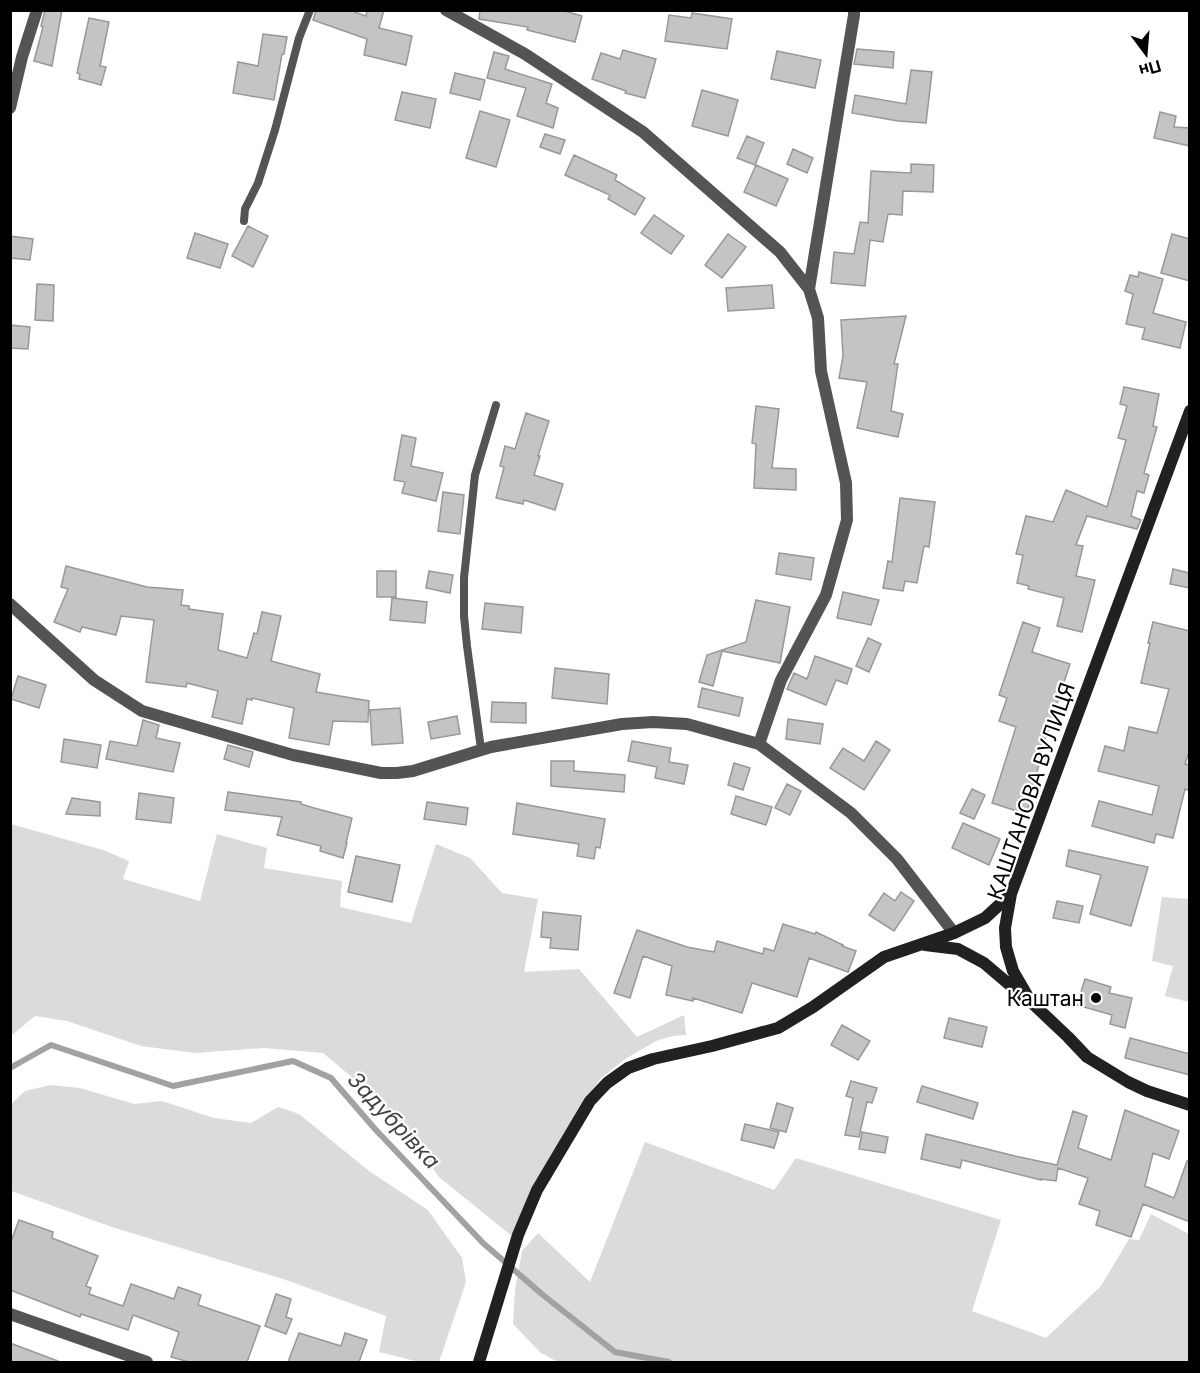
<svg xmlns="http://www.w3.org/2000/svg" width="1200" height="1373" viewBox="0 0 1200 1373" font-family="Inter,sans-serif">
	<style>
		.green { fill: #dbdbdb }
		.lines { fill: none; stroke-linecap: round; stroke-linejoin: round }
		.stream { stroke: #a2a2a2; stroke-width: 6 }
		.building { fill: #c4c4c4; stroke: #989898; stroke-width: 1.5 }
		.service { stroke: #545454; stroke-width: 8 }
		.minor { stroke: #545454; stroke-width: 12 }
		.secondary { stroke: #212121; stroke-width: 12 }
		.poi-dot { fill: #000; stroke: #fff; stroke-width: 2 }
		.labels { text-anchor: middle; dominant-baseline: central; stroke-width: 4.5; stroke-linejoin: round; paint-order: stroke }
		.street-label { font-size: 21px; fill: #000; stroke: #fff }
		.poi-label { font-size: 21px; fill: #000; stroke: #fff; text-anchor: end }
		.water-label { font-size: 22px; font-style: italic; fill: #434343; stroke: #fff }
	</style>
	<rect width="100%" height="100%" fill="#fff"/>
	<path class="green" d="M11,824L103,850L129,861L123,879L200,901L217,834L267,848L264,868L342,881L340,907L411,923L436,844L470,858L502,893L538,899L524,972L579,969L637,1037L684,1015L686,1035L673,1036L656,1041L625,1059L600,1079L568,1127L531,1188L512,1236L439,1177L404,1129L360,1084L323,1053L264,1048L195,1053L141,1046L67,1021L35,1016L11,1036Z
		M1162,897L1189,899V898V1002L1165,996L1173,966L1152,961Z
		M50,1085L80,1088L134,1104L162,1101L214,1118L251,1123L278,1107L299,1114L369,1171L428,1210L462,1258L466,1282L439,1362H419L379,1352L386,1316L283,1279L115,1228L11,1191V1104L25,1091Z
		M645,1142L774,1190L796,1158L1001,1220L972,1311L1046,1338L1101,1286L1129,1239L1139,1240L1151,1214L1189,1234V1362H558L541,1353L513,1324L515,1290L522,1251L538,1233L590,1282Z"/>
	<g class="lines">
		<path class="stream" d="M10,1068L51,1045L173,1086L293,1061L331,1078L375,1129L483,1243L543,1295L615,1352L669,1362"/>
	</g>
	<path class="building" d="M45,10H62L52,66L34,61L43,27L41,26Z
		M316,10H349L366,16L367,10H384L379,28L412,36L406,65L364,55L367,39L313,20Z
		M480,10H561L582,16L575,42L527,30L528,27L479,19Z
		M692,13L732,19L727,49L665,41L669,15L691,18Z
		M89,18L109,22L100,66L106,67L101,85L79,79L80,74L77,73Z
		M263,34L287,37L284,54H282L274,100L233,93L238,62L258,66Z
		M857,49L894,52L893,68L854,64Z
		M623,50L656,59L645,98L625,93L626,91L592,79L601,53L620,59Z
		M777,51L821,60L815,88L771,79Z
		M494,52L509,56L505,69L552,84L546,103L558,108L553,128L517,116L526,88L487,78Z
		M911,70L932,72L926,123L898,121L852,113L855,95L906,104Z
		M455,73L485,80L480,100L450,93Z
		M702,90L738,100L728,136L692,126Z
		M402,92L436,99L430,128L395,120Z
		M480,111L510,120L496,167L466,158Z
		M1160,112L1176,116L1174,127L1190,128V146L1154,138Z
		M545,134L565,140L560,154L540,147Z
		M747,136L764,143L755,165L737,158Z
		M793,149L813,158L807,173L787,164Z
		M574,155L617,175L615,180L645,198L635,215L608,199L610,195L565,175Z
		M911,164L934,165L933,192L903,191L902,215L888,214L883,242L870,240L865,286L831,283L834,252L854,254L860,222L868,223L871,171L911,173Z
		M756,165L788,179L776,206L744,192Z
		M654,215L684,236L671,254L641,233Z
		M248,226L268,236L253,267L232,256Z
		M195,233L228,244L220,268L187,258Z
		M728,234L746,247L722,278L705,265Z
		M1172,234L1190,239V281L1161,273Z
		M10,236L33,239L30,260L10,258Z
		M1139,272L1163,279L1153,313L1186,322L1180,348L1142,339L1145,328L1126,324L1133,294L1125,291L1130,275L1138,277Z
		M37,284L54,285L53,321L35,320Z
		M772,285L774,308L728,311L726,288Z
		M906,316L894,364H898L891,411L903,414L898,437L857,428L867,382L839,378L843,356L841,320Z
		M10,325L30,327L28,349L10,348Z
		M1124,387L1159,394L1153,426L1157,427L1144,473L1149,475L1144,493L1137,491L1131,516L1141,520L1137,529L1087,516L1076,545L1083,546L1076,576L1095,580L1082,632L1057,626L1064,598L1028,589L1029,586L1017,583L1023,555L1016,554L1026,516L1053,522L1066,490L1107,507L1126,440L1118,438L1127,406L1120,404Z
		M756,406L779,409L772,468L796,469V490L754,488L756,444L752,443Z
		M526,413L549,421L538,456H540L534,475L563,484L555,510L524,500L523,504L496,498L504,467L500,466L505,446L515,449Z
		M402,435L416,438L411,466L443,473L436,501L402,493L405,482L394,480Z
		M443,492L464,495L460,534L438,531Z
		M900,498L935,502L929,547L924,546L917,583L905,581L903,591L883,588L888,561L892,562Z
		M779,553L814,558L811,580L776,574Z
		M66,566L147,587L183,590L181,605L189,606V609L223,614L218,650L247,658L254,633L257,634L262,612L281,616L271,661L320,674L316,692L369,701L368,722L333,721L329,745L289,738L294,708L252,698V700L247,699L242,724L212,717L218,691L187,683L186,687L146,682L154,620L121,616L116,635L82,627L80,632L54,622L68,589L61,587Z
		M1173,569L1190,573V588L1170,584Z
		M377,571H396V597H377Z
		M429,571L453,575L450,593L426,588Z
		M843,592L879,600L871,625L837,618Z
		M392,598L427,602L425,623L390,620Z
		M756,600L790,607L780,663L722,651L713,686L699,682L707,655L746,642Z
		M485,603L523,607L521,633L482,629Z
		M1023,622L1040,628L1032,652L1070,664L1038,761L1040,762L1030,794L1033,795L1026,814L992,803L1016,727L999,721L1007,698L999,695Z
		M1153,622L1190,631V749L1185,764L1190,765V791L1185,789L1173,838L1156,834L1154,843L1092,826L1099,801L1152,815L1159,786L1098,771L1105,746L1124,751L1129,727L1157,733L1169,689L1141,683L1150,643H1148Z
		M868,638L881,644L869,672L856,666Z
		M815,656L852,669L847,684L836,680L826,705L787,689L794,673L807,679Z
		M555,668L609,674L607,704L552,698Z
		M18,676L46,685L39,708L11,699Z
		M702,688L743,698L739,716L698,707Z
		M492,702L526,703V723L491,722Z
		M400,708L403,743L372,745L370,710Z
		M457,716L460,734L431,739L428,722Z
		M788,719L823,724L820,744L786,739Z
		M143,720L159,725L156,738L180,743L173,772L106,759L110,741L137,746Z
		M64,739L101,745L97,768L61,762Z
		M632,741L671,748L669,762L688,765L684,784L655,778L657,767L628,761Z
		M876,741L890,750L864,790L830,768L843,748L864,761Z
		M228,745L253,752L249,767L224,759Z
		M551,761H574V771L625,775L624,792L551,786Z
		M734,763L750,768L743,790L728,785Z
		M787,784L801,791L790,815L775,808Z
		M972,789L985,795L974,819L960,813Z
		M228,792L301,802V804L314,808L352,818L346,843H347L343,858L320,851L321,846L277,835L282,817L225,810Z
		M139,793L174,798L171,823L136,819Z
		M736,796L772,807L766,825L731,814Z
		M72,798L100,802V816L66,814Z
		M427,802L468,808L466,825L424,819Z
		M517,803L605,819L600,848L596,847L594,859L577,856L579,844L513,834Z
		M963,823L1000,839L989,865L952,848Z
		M1069,850L1148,867L1131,926L1090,914L1101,875L1066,866Z
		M356,856L400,865L392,902L348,892Z
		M901,892L914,901L894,931L869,915L884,893L895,901Z
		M1057,901L1083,906L1079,923L1053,918Z
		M543,912L581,916L578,950L550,948L551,938L541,937Z
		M783,924L815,934L816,932L843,945L842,946L856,951L848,972L809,958L797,997L752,983L742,1013L693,998V1001L666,995L672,966L643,956L630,998L614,993L637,930L687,947L714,952L717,941L763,954L764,948L774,951Z
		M1085,979L1111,987L1109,993L1132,998L1125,1028L1110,1024L1112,1015L1077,1005Z
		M949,1018L987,1027L982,1047L944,1038Z
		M842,1025L870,1041L858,1060L831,1045Z
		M1130,1038L1190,1054V1075L1125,1058Z
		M851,1081L877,1088L872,1103L867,1102L859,1137L845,1135L853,1098L846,1096Z
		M922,1086L978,1103L973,1119L917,1102Z
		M777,1103L793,1108L786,1132L770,1128Z
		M1125,1110L1179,1131L1169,1159L1153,1153L1145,1186L1174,1198L1187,1161H1190V1222L1143,1204L1131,1237L1096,1225L1100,1211L1079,1204L1088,1178L1058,1168L1056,1181L1041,1179V1180L962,1160L960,1168L921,1159L926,1134L1015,1156L1057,1165L1073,1111L1087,1116L1078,1148L1111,1160Z
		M745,1124L779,1132L774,1148L741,1140Z
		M862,1132L888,1137L885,1153L859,1149Z
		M19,1220L53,1232L52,1238L98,1256L86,1286L91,1288L89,1294L123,1306L131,1284L174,1299L178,1287L201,1295L198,1305L260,1326L247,1362H189L171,1357L179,1332L133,1315L128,1330L81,1314L80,1317L10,1290V1244Z
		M276,1294L291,1299L286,1317L292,1319L286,1334L265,1326Z
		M299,1333L341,1346L345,1333L367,1340L359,1362H288Z
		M10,1343L58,1361V1362H10Z"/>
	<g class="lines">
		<path class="service" d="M244,221L245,209L258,183L275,130L299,38L310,10
			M481,749L467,646L464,616V578L475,475L496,405"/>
		<path class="minor" d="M446,10L525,54L643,132L780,252L809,289L818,318L821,371L846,483L847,520L826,595L781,680L759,744
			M10,108L22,57L37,10
			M809,289L854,15V10
			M10,604L94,680L142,711L293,755L381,773H397L413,771L491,747L622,724L653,722L687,724L759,744L851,813L897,859L954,933
			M10,1314L147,1362"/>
		<path class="secondary" d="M1190,411L1011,894L1005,928L1006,947L1013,971L1031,1002L1068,1037L1087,1057L1128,1082L1147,1091L1190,1105
			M925,945L958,949L984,963L1023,996
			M479,1362L518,1235L537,1190L590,1101L607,1083L628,1068L653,1059L712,1046L778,1028L813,1007L884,957L954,933L985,918L1011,894"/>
	</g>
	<circle class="poi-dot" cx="1096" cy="998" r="6"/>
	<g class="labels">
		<g class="street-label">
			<text transform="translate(1031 791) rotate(-71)">КАШТАНОВА ВУЛИЦЯ</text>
		</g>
		<g class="poi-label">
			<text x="1084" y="998">Каштан</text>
		</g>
		<g class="water-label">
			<text transform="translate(394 1120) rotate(47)">Задубрівка</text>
		</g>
	</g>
	<rect width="1200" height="1373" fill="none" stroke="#000000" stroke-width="24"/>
	<g transform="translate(1146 54) rotate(164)" stroke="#ffffff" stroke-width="4.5" paint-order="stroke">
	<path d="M0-4.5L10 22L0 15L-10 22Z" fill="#000000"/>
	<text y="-9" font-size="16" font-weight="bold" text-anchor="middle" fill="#000000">Пн</text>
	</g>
</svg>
